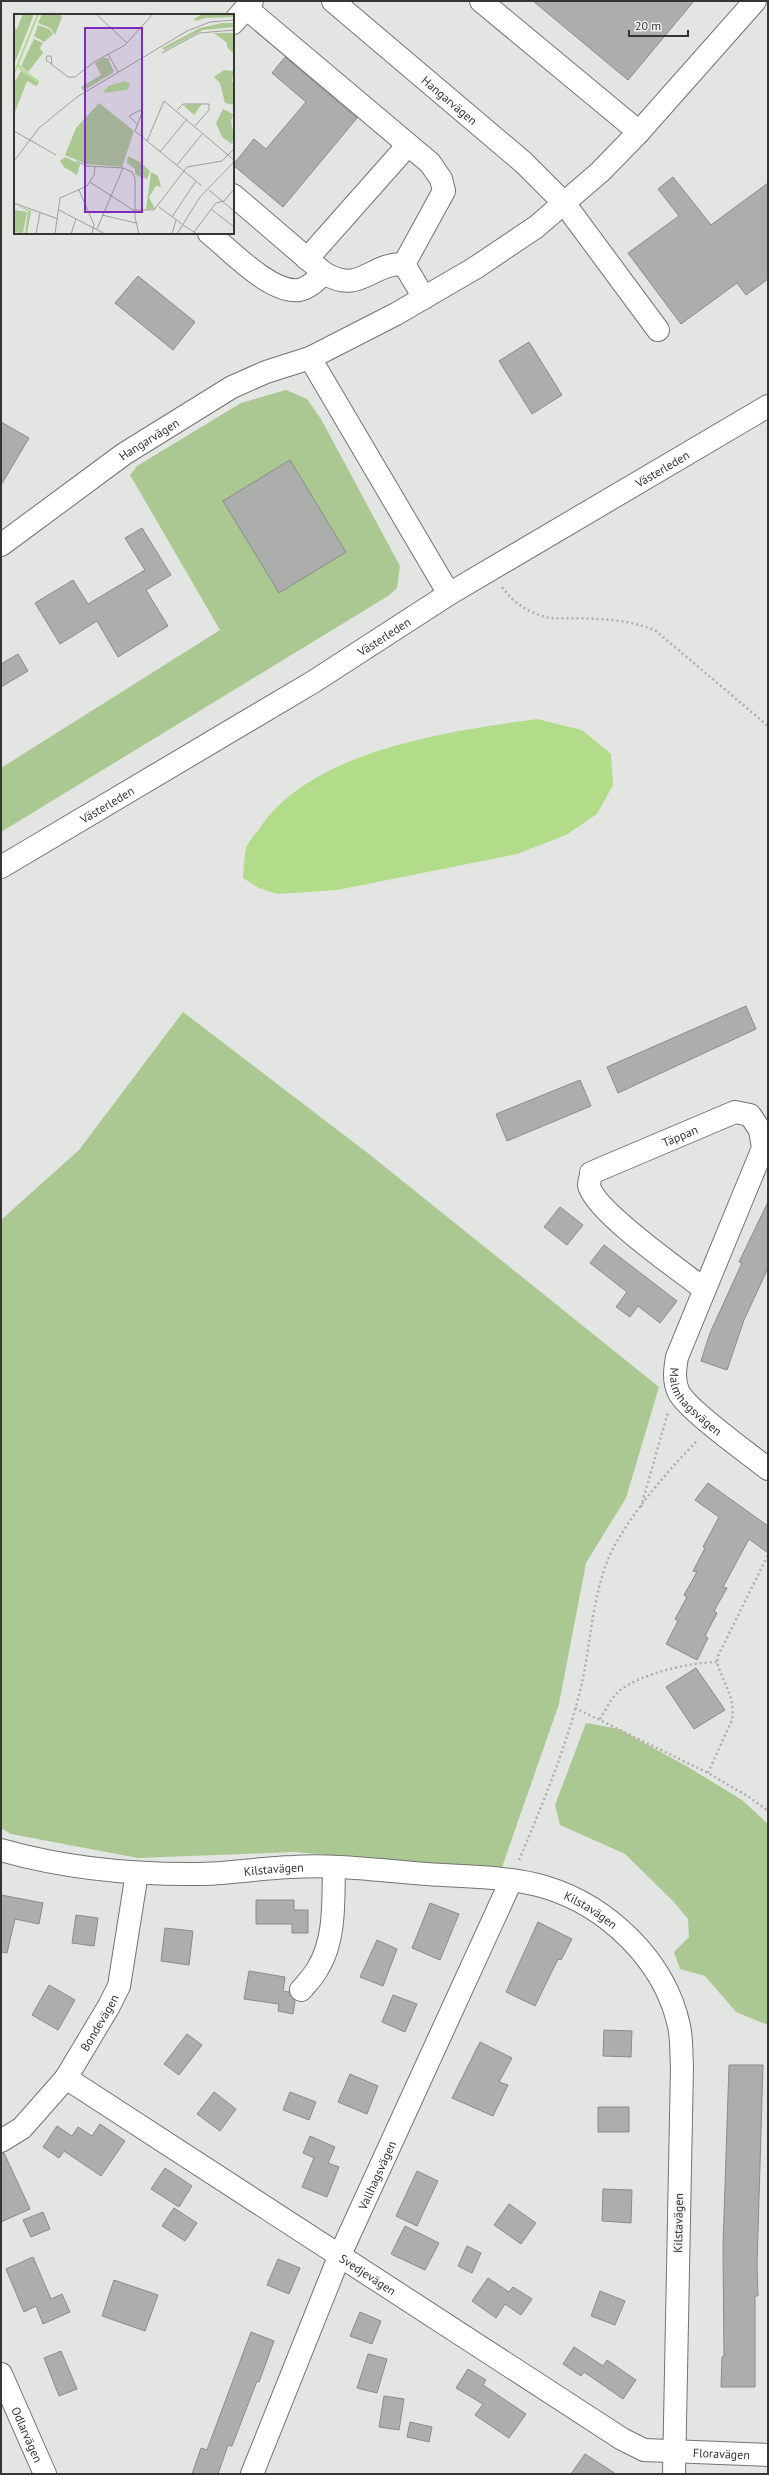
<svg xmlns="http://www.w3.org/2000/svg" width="769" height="2475" viewBox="0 0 769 2475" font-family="'PT Sans',sans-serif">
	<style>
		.green { fill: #abc892 }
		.water { fill: #b2dc8a }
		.building { fill: #acaeab; stroke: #8a8c89 }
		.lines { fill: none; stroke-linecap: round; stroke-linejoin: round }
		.minor-casing { stroke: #727471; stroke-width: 24 }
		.path { stroke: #aeafad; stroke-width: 2.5; stroke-dasharray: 2 3; stroke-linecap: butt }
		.minor { stroke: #fff; stroke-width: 22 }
		.labels { text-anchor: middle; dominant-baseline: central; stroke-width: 3; stroke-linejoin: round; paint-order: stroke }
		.street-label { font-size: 12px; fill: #353534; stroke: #f0f2ef }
		.inset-river { fill: none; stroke: #b2dc8a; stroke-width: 2 }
		.inset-road { fill: none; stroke: #9d9f9c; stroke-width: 1 }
		.view { fill: #7b2cbf; fill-opacity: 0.15; stroke: #7b2cbf; stroke-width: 2 }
		.inset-edge { fill: none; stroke: #353534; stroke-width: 2 }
	</style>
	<rect width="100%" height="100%" fill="#e3e5e2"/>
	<path class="green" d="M286,390L307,399L321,419L400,566L397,588L388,596L1,832V768L220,630L130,475L137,466L241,403Z
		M183,1012L369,1154L659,1387L626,1498L586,1563L559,1704L501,1870L295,1852L138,1858L11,1834L1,1828V1220L79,1150Z
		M586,1723L619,1729L688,1767L742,1800L768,1824V2025L736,2012L705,1976L680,1969L674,1952L689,1937L688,1919L673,1901L625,1854L560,1825L555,1805Z"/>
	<path class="water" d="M537,719L582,730L611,754L613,785L597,814L566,835L517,854L337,890L277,894L259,888L243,878C244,869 244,857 246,848C249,841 255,834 260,828C311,750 451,731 537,719Z"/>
	<path class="building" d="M533,1H694L628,80Z
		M285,57L357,118L283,207L233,165L254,139L266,149L306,102L272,73Z
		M673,177L711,225L768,183V279L746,295L737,283L681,324L628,253L679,216L658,189Z
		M138,276L195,322L173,350L115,303Z
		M529,342L562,395L532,414L499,361Z
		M1,422L29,438L1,485Z
		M290,460L346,552L279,593L223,501Z
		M142,528L171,575L146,590L168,626L118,657L97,621L60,644L35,603L73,580L88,604L145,570L125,538Z
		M18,654L28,671L1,687V664Z
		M746,1006L756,1029L618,1093L607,1067Z
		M580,1080L591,1106L507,1141L496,1114Z
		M768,1202V1268L744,1320L727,1370L701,1361L710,1333L742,1263L739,1262Z
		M560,1207L583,1225L567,1245L544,1227Z
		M604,1245L677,1301L660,1323L638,1306L630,1317L616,1307L627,1292L590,1263Z
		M708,1483L768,1526V1553L749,1539L723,1587L727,1588L714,1611L717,1613L705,1636L708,1638L697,1660L666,1644L678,1621L675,1619L687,1597L684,1595L697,1572L693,1571L705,1548L703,1547L719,1517L695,1500Z
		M696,1668L725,1710L694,1729L666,1687Z
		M1,1895L43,1903L39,1924L15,1919L7,1953L1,1952Z
		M256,1900H294V1910H308V1933H292V1924H256Z
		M430,1903L459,1914L440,1960L412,1948Z
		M76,1915L98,1918L94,1946L72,1943Z
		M538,1922L572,1939L561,1960L558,1959L535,2006L506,1992Z
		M165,1928L193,1931L189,1965L161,1961Z
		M377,1940L397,1949L383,1986L360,1977Z
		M249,1971L285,1977L283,1991L289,1992L295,2001L293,2014L278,2011L279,2004L244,1999Z
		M49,1985L75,2000L58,2030L32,2015Z
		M393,1995L417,2004L405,2032L382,2022Z
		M604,2030L632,2031L631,2057L603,2056Z
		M187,2034L202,2045L179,2075L164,2064Z
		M480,2042L512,2058L499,2082L508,2085L493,2116L452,2098Z
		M729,2065H763L757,2265L758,2296H755V2387H721L722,2357H724L723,2246Z
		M350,2074L378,2086L367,2114L338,2102Z
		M214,2092L236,2109L220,2131L197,2114Z
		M290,2092L316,2102L309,2120L283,2110Z
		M598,2107H629V2132H598Z
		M100,2124L125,2141L101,2176L64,2151L59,2158L43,2147L57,2126L72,2136L78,2127L92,2136Z
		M310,2136L335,2147L328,2163L339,2167L327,2197L302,2187L314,2158L303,2153Z
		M1,2153H4L30,2209L1,2222Z
		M165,2168L192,2186L179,2207L151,2189Z
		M417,2171L438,2181L417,2226L396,2216Z
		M603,2189L632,2190L631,2223L602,2221Z
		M509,2204L536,2223L521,2244L494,2225Z
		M174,2208L197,2223L185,2241L162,2226Z
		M43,2212L50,2229L31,2237L23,2220Z
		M405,2226L439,2243L425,2270L391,2254Z
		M467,2246L481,2253L472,2273L458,2266Z
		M33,2257L51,2299L62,2294L70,2312L43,2324L36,2306L24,2312L6,2269Z
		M278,2259L300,2268L289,2294L267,2285Z
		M488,2278L509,2292L513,2287L532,2299L521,2315L505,2304L496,2318L472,2301Z
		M114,2280L158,2295L145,2331L102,2316Z
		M600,2291L625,2301L615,2325L591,2316Z
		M360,2312L381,2321L372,2344L350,2336Z
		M251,2332L274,2341L259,2382L257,2381L232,2446L228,2445L218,2474H192L201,2448L207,2450Z
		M574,2347L603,2366L607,2360L636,2380L623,2399L584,2372L581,2376L563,2364Z
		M61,2351L77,2389L59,2396L44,2358Z
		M368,2354L387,2359L377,2393L357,2388Z
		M468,2369L486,2380L483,2385L526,2414L509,2438L475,2415L483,2404L456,2388Z
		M384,2396L404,2399L399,2430L379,2427Z
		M410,2422L432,2427L429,2442L407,2437Z
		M585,2454L616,2474H571Z"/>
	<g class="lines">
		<defs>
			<g id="minor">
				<path id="s1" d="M333,1L523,162L564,203L658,330"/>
				<path d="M481,1L639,132"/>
				<path d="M246,8L430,163L441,179L444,191L404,264"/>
				<path d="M233,23L252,1"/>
				<path d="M233,195L324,273C360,295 370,263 404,264L424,298"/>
				<path d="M209,233C230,250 271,294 299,290C309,288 317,280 324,273"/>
				<path d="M307,259L408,145"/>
				<path d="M310,358L449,594"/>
				<path id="s2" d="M1,545L124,454L232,387L266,372L310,358L396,314L475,268L536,227L600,172L639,132L755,1"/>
				<path id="s3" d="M1,867L313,682L449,594L768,406"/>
				<path id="s4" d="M704,1289C682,1272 593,1210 589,1185C589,1182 591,1177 591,1173L735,1112L750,1115L760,1130L763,1148L677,1357C675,1369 673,1381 679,1393C690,1412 748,1453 768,1469"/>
				<path id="s5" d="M1,1850C61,1867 127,1874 189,1874C224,1875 258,1868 292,1867C337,1864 382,1871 427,1874C465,1877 508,1876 545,1887C608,1906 665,1961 679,2026C682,2039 681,2053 682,2066L674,2474"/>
				<path d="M301,1990C307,1983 314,1976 318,1968C336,1939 333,1899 334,1867"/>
				<path id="s6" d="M66,2078L622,2439L644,2450L768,2455"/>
				<path id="s7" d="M1,2141L22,2128L66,2078L109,2006L119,1986L137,1873"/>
				<path id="s8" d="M1,2374L45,2474"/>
				<path id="s9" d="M252,2474L339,2257L511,1881"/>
			</g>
		</defs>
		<use href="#minor" class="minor-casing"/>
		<path class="path" d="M502,587C514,604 530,613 549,618C585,619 623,616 656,631L768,726
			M641,1507L668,1412
			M575,1708L708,1773L749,1797L768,1811
			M600,1719C606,1710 611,1698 619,1691C640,1674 690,1662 717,1662
			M708,1773L732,1720C736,1698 723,1683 717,1662L718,1656L768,1555
			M519,1860C544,1801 569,1741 583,1678C591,1638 593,1595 609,1557C626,1519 668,1470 698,1440"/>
		<use href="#minor" class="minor"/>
	</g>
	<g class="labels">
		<g class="street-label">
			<text stroke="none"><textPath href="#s1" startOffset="153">Hangarvägen</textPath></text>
			<text stroke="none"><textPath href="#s2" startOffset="182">Hangarvägen</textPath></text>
			<text stroke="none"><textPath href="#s3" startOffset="772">Västerleden</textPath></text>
			<text stroke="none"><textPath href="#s3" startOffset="447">Västerleden</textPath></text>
			<text stroke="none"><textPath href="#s3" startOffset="123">Västerleden</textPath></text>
			<text stroke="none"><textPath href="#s4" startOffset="265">Täppan</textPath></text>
			<text stroke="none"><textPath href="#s4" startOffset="655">Malmhagsvägen</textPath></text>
			<text stroke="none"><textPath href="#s5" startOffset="275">Kilstavägen</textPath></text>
			<text stroke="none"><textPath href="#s5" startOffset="599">Kilstavägen</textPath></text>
			<text stroke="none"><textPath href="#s7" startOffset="156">Bondevägen</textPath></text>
			<text stroke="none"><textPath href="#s9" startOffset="324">Vallhagsvägen</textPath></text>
			<text transform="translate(678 2223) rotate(-89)">Kilstavägen</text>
			<text stroke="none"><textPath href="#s6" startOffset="360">Svedjevägen</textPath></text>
			<text stroke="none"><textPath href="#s8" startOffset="66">Odlarvägen</textPath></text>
			<text stroke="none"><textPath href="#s6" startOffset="765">Floravägen</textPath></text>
		</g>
	</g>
	<g transform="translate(14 14)">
		<rect width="220" height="220" fill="#e3e5e2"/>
		<path d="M9,0H20L0,51V14L3,15ZM28,0H46L48,3L41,21L36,14L24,9ZM188,0H220V3L191,4L182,7L180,5ZM208,9H220V13L189,16L151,36L148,34L186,14ZM24,11L35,15L39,20L30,28L20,22ZM200,19H220V40L213,33V29ZM20,25L29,29L26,34L29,39L14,58L7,52ZM89,44H94L100,58L69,77L67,73L87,61L81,49ZM210,56L220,57L218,67L220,69V91L211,89L206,69L200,63ZM7,57L25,69L22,72L13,67L0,101V69ZM85,89L120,117L108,153L72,150L51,141L62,114ZM188,90L180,101L169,91H170ZM209,95L219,100L217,108L220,121L218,130L208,123L202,109ZM114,142L126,148L136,157L133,165L126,163L121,160V155L113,149ZM51,143L66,150L63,161L50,153L46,147ZM137,158L144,162L147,173L142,172L135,183L141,195H132ZM0,190L17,197L13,220H11L14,197ZM0,196L13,198L9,219L0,218Z" fill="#abc892"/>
		<path d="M111,67L116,70L113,76L89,79L94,72Z" fill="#b2dc8a"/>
		<path class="inset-river" d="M4,49L6,54L25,68M0,60L24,0"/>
		<path class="inset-road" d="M82,0L113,29M148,39L185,19L220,16M94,40L104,58M38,50L37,42H33L32,46L54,63H61L80,48L111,31L139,0M163,96L169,90H195V96L181,112M123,110L115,102L126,96L128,99L121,117L188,172M0,117L42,141M133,127L150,87L220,146M146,138L173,105M0,147L25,114L63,83L173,17L196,8L220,6M62,147L73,152L109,154L118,158L121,164V203L125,220M163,151L189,119M76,168L119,196H140L173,153L208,147L220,135M65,176L80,211L78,220M195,176L220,197M0,189L44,205M145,193L168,210M197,195L220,213M45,196L91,220M88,201L122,209M158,203L182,167M169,211L183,220M83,215L109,154M180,218L202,189L210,187L220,175M22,220L26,199M41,220L46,184L73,172L80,161L81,153M57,220L62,205M158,220L162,206M163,220L186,183L220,148"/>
		<path class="view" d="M71,14H128V198H71Z"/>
		<rect width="220" height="220" class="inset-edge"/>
	</g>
	<rect width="769" height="2475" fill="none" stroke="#353534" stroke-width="4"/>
	<path d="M629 30v6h59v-6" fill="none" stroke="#353534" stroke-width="2"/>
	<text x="635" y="30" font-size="12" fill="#353534" stroke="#f0f2ef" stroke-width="3" paint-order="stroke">20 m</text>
</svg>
